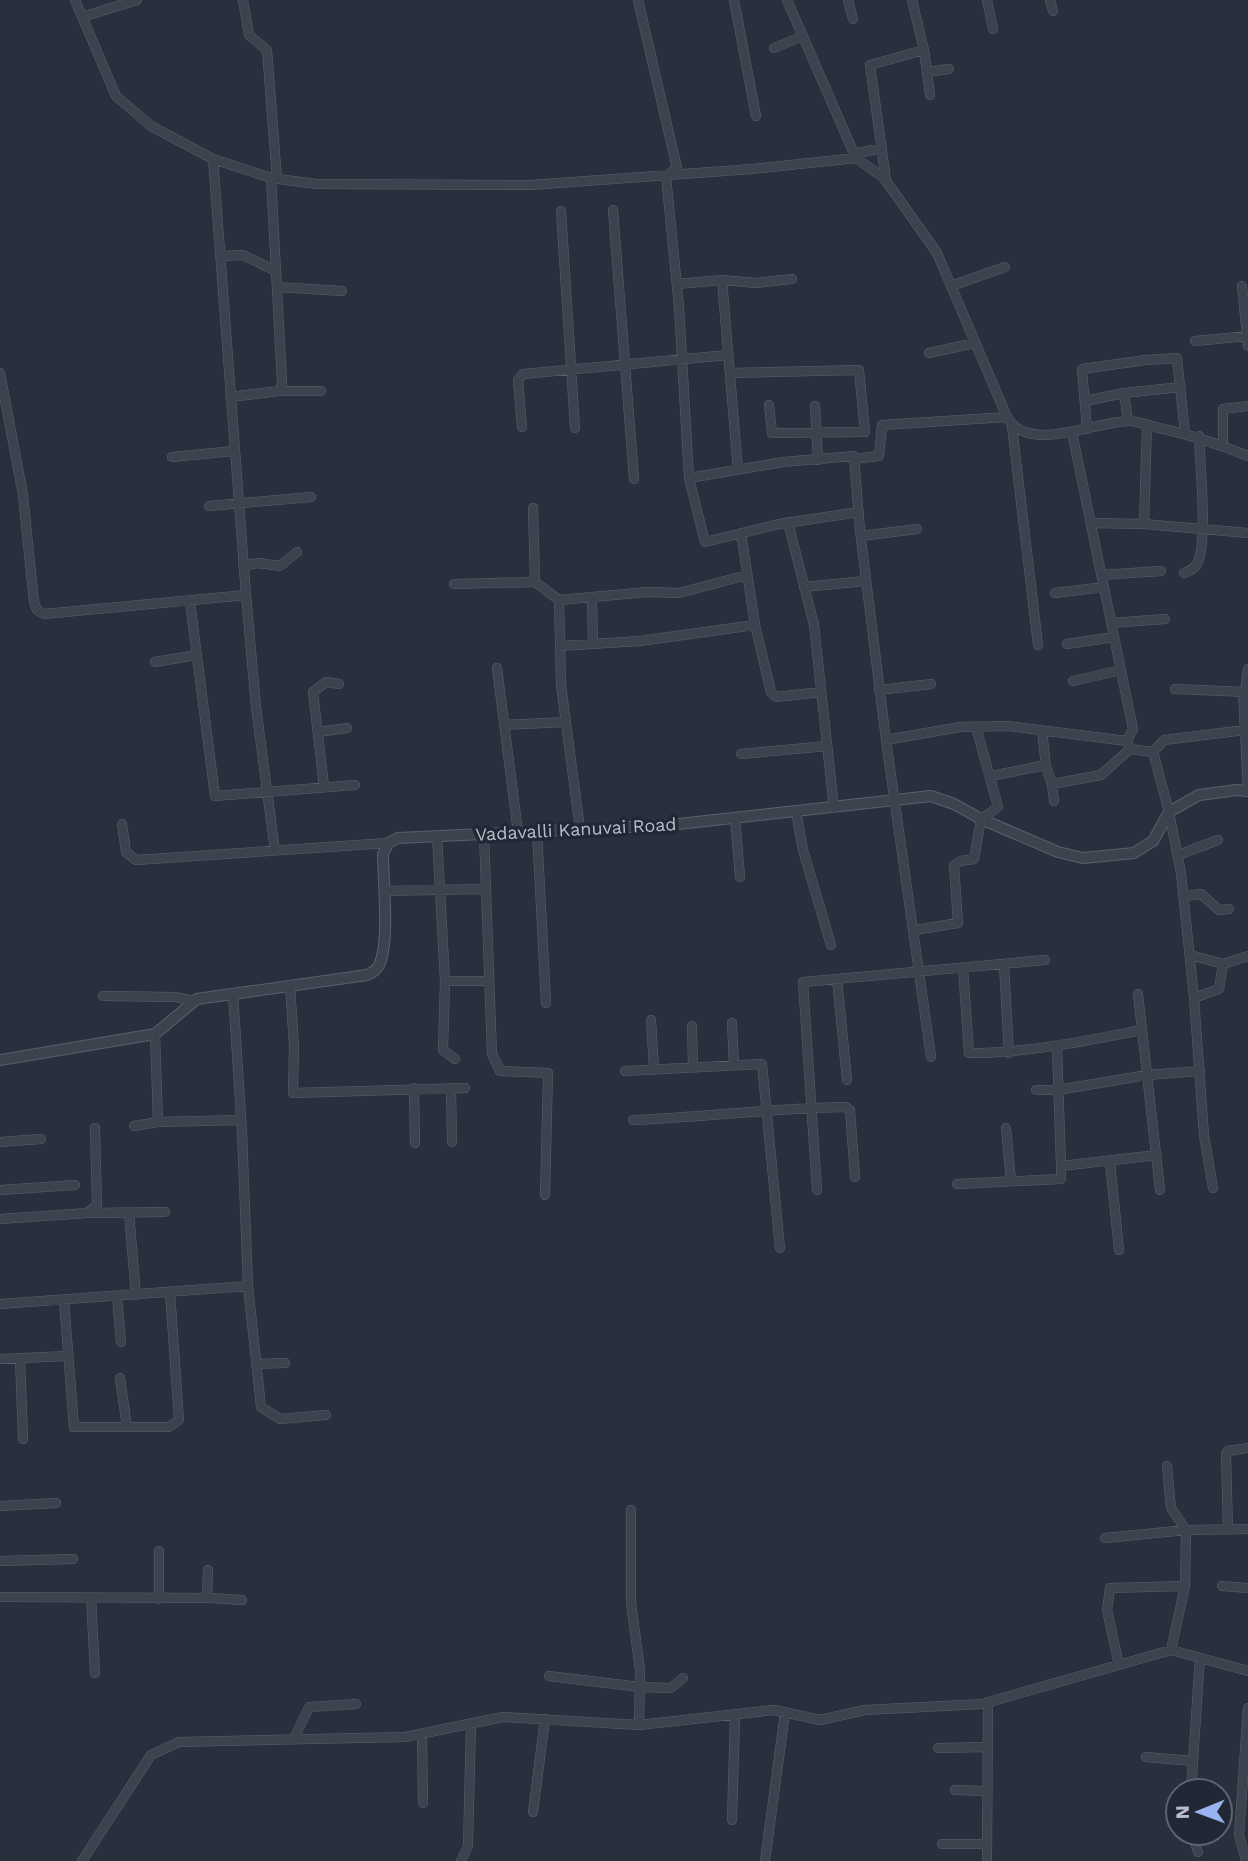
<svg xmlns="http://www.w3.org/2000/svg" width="1248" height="1861" viewBox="0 0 1248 1861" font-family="'Work Sans',sans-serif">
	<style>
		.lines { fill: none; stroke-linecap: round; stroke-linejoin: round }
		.minor-casing { stroke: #5a606c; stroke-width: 10 }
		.tertiary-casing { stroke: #5a606c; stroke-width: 12 }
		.minor { stroke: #3c424e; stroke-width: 9 }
		.tertiary { stroke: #3c424e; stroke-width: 10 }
		.labels { text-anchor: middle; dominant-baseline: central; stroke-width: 7; stroke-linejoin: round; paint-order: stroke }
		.street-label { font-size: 18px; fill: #b8bec9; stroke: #212734 }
	</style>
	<rect width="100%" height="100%" fill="#28303e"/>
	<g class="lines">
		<defs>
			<path id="minor" d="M75,0L116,96L151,126L213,159L271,178L316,184L531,185L752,169L856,158
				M243,0L249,35L267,50L277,179
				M638,0L677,168L666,176L679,307L689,478L705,542L779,524L859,512
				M734,0L756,116
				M787,0L856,158L884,178L937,253L1007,417
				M848,0L853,19
				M912,0L924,50L930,95
				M987,0L993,29
				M1050,0L1053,11
				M82,17L137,0
				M774,48L803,36
				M927,72L949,69
				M854,154L882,148
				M213,159L246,595L256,707L275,851
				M886,180L870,65L924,50
				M613,210L634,479
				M561,211L575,428
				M220,256L243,255L276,271
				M722,280L738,470
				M677,284L722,280L756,283L792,279
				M951,286L1005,267
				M1242,286L1248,346
				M277,287L342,291
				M1195,341L1248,336
				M929,353L975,343
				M0,373L23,495L34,602L37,610L44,614L246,595
				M730,373L859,370L865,432L772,433L769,405
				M280,391H321
				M1124,393L1128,421
				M230,397L280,391L282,382L271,178
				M1085,401L1124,393L1181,387
				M815,406L818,460
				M1147,425L1144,524L1248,533
				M1012,426L1038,645
				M522,427L518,380L523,374L728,355
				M1087,429L1082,369L1146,360L1177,358L1185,433
				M1072,432L1133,729L1127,741L1130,749L1153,752L1169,812L1181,873L1194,998L1204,1135L1213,1188
				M1223,446V409L1248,406
				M172,457L234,451
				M854,459L879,456L882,425L1007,417C1028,455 1096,421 1129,421C1137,421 1147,425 1155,427C1189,434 1216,443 1248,456
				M689,478L783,462L854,456L860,531L886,740L960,727L1008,726L1127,741
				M209,506L311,497
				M533,508L535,582
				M788,522L814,625L834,808
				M1091,523L1144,524
				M741,533L755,625L771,692L776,697L821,692
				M861,536L917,529
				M243,566L258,563L280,566L297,552
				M1184,573C1191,571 1197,567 1199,559C1207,533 1200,466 1199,436
				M1101,575L1161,571
				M454,584L535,582L559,600
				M804,587L866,581
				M1055,593L1104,587
				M592,597L593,644
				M190,602L215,796L355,785
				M1111,623L1165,619
				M1067,644L1114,637
				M560,646L640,641L755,625
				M155,662L197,655
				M497,668L518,832
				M1073,681L1121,670
				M1175,689L1246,692
				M879,690L931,684
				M1243,692L1248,791
				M1245,692L1248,669
				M505,725L566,722
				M1042,730L1046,767L1052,784L1054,801
				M318,732L347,728
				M886,740L931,1057
				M1153,752L1164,740L1245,730
				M741,754L827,746
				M991,776L1046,765
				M1052,784L1101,775L1130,749
				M324,786L313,692L326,682L339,684
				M796,812L803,850L831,945
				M735,818L740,877
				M122,824L126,852L136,860L388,843
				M580,829L561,685L559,600L648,592L679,593L747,575
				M537,831L546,1003
				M484,834L492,1054L500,1071L548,1073L545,1195
				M437,836L445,981L443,1050L455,1059
				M1178,855L1218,840
				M384,891L486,889
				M1184,896L1201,894L1219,910L1229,909
				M915,930L958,923L954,865L961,861L974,859L981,819L998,807L976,727
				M1190,955L1223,964L1248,956
				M1004,965L1009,1053
				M963,968L969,1053C1028,1053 1084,1041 1142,1030
				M837,979L847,1080
				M445,981H489
				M290,985L294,1046L293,1093L465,1088
				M233,993L242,1132L248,1286L261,1407L280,1419L326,1415
				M1138,994L1160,1190
				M103,996L175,997L195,1001
				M1194,998L1219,989L1223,964
				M651,1020L654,1069
				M732,1023L734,1065
				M692,1026L693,1067
				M155,1034L158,1122L241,1120
				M1057,1046L1061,1166
				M625,1071L762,1064L780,1248
				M414,1088L415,1143
				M451,1088L452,1142
				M1036,1090H1058L1147,1075L1200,1071
				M633,1120C704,1117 774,1108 846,1107L850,1110L855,1177
				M134,1126L158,1122
				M1006,1128L1011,1180
				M0,1142L41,1139
				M1110,1162L1119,1250
				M957,1184L1061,1179V1166L1157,1155
				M0,1190L75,1185
				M817,1190L803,982L1045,960
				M87,1213L165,1212
				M129,1213L136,1295
				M0,1219L87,1213L97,1205L95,1128
				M117,1297L121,1342
				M64,1301L74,1427H169L179,1420L170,1292
				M0,1304L248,1286
				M20,1358L23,1439
				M0,1359L67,1356
				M256,1364L285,1363
				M120,1378L127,1427
				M1167,1466L1171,1508L1186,1530L1185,1586L1171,1650
				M0,1506L56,1503
				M631,1510V1603L640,1670L639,1725
				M1228,1530L1226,1454L1228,1451L1248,1448
				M1105,1538L1186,1530L1248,1529
				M159,1551V1599
				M0,1561L73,1559
				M1222,1586L1248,1588
				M0,1597L210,1598L242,1600
				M91,1598L95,1673
				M207,1598L208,1570
				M1119,1665L1107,1610L1110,1588L1185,1586
				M549,1676L640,1687L671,1688L683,1678
				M422,1734L423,1803
				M294,1739L309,1707L356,1704
				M938,1748L987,1747
				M1146,1757L1193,1761
				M955,1790L987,1791
				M1191,1791L1200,1658
				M533,1812L545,1719
				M732,1820L735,1715
				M1192,1833L1198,1852
				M942,1844H987
				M82,1861L151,1755L179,1742L405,1737L503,1717L639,1725L774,1710L820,1720L865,1710L982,1704L1171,1650L1248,1671
				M461,1861L468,1846L471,1723
				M765,1861L785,1713
				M987,1861L988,1702
				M1246,1861L1239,1835L1248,1708"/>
			<path id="tertiary" d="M0,1060L155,1034L197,999L367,975C372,973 376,971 379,965C390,942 383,881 383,854L388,843L398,838L670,825L931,796L954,804L981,819L1058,852L1083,858L1134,853L1153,841L1169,812L1199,795L1237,790L1248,791"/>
		</defs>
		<use href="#minor" class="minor-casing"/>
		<use href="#tertiary" class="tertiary-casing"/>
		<use href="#minor" class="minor"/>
		<use href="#tertiary" class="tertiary"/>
	</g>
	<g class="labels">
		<g class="street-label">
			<text transform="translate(576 829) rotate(-3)">Vadavalli Kanuvai Road</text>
		</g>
	</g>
	<g transform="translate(1199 1812) rotate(269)"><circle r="33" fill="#212734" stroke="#5d6370" stroke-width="2"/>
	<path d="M0-5L12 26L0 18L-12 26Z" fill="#98b3ef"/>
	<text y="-10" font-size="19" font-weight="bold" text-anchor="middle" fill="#b8bec9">N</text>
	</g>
</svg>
